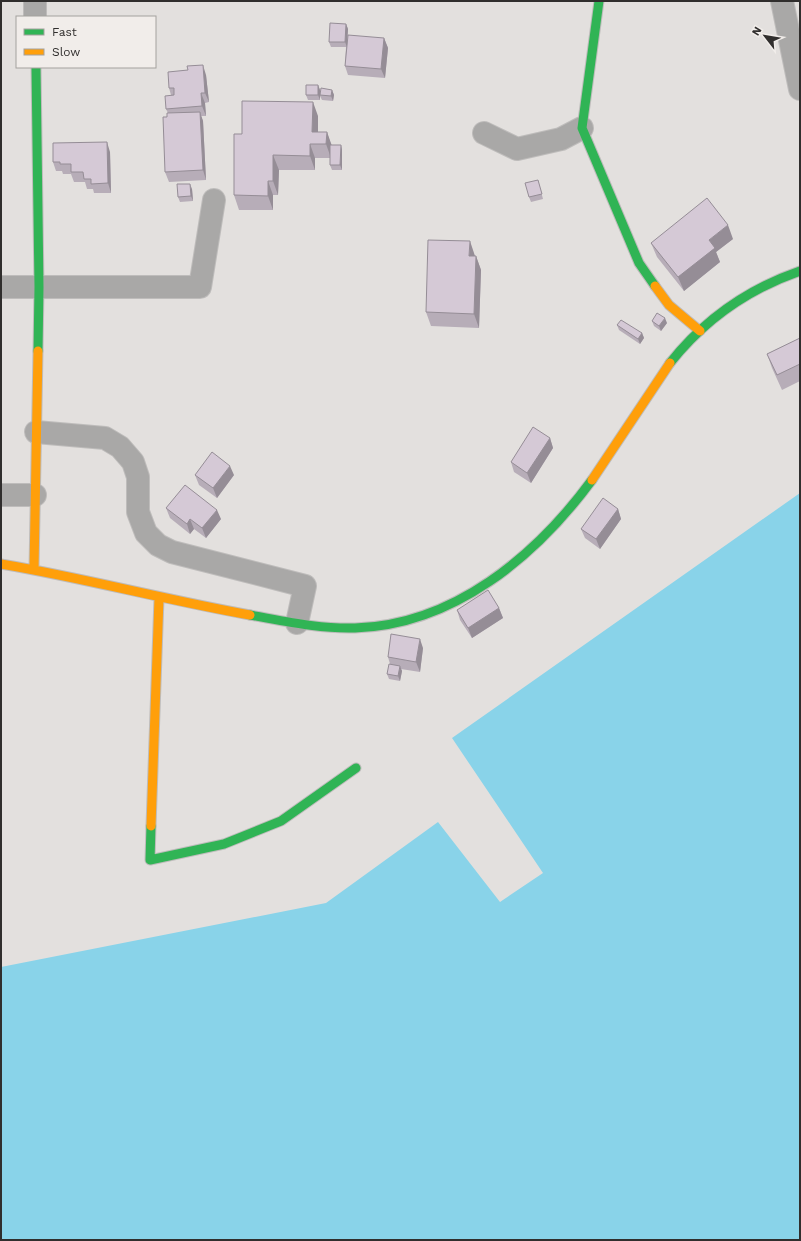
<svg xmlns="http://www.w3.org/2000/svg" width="801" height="1241" viewBox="0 0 801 1241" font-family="'Work Sans',sans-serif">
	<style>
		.water { fill: #89d3e9 }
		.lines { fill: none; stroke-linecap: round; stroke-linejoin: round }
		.street-casing { stroke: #bebcbb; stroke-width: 24 }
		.fast-casing { stroke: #bebcbb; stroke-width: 11 }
		.slow-casing { stroke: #bebcbb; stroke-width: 11 }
		.street { stroke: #a9a8a7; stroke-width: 22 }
		.fast { stroke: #30b455; stroke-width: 9 }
		.slow { stroke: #ff9f0a; stroke-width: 9 }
		.wall { fill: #b7adb8 }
		.shaded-wall { fill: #958d96 }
		.building { fill: #d5c9d6; stroke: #958d96 }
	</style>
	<rect width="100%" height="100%" fill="#e3e0de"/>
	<path class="water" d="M800,493V1240H1V967L326,903L438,822L500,902L543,873L452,738Z"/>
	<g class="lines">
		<defs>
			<path id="street" d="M35,1V17
				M782,1L800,89
				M484,133L517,149L561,139L582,128
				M1,287H200L214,200
				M36,432L105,438L120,447L133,462L138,477V512L146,533L158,545L172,552L305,586L297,623
				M1,495H35"/>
			<path id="fast" d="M599,1L582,128L639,263L655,286
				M36,67L39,287L38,351
				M670,363C704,320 748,289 800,271
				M250,615C284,621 319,629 355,628C454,625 536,556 592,480
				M151,826L150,860L224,844L281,821L356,768"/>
			<path id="slow" d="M655,286L669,305L700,331
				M592,480L670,363
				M1,564C84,578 166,600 250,615
				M34,569L38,351
				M151,826L159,598"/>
		</defs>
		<use href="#street" class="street-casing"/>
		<use href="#fast" class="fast-casing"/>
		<use href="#slow" class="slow-casing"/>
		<use href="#street" class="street"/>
		<use href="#fast" class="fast"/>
		<use href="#slow" class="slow"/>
	</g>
	<path class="wall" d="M346,24L348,29L347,40L384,38L388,48L385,78L348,75L345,66L346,47H331L329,42Z
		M206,75L209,102L205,103L206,116H201L203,121L206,180L169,182L165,172L168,113L166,109L171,95L169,88Z
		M318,85L320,90V93L332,90L334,95L333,101L322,100L320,96V100H308L306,95Z
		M318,116V132H327L331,145H341L342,150V170H332L330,165V158H315V170H279L278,195H273V210H239L234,195L242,134Z
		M110,152L111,193H94L93,189H87L85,182H74L71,174H63L62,171H56L53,162Z
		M538,180L543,199L531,202L529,197Z
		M192,189L193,201L180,202L178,197Z
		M733,239L716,252L720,262L684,291L657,257L651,243Z
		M475,256H476L481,270L479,328L431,326L426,312Z
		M652,321L667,323L661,331L654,326Z
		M617,325L642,333L644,338L640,344L619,330Z
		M800,338V381L782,390L772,368L767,354Z
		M550,438L553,448L531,483L514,472L511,462Z
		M195,475H234L217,498L199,485Z
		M166,508L221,519L206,538L194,529L190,534L170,518Z
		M618,509L621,519L600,549L585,538L581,529Z
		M499,608L503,618L472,638L460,620L457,610Z
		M423,648L420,672L401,669L402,671L400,681L389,679L387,674L390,664L388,657Z"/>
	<path class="shaded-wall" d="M346,24L348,29L347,47L345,42Z
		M384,38L388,48L385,78L381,69Z
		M203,65L206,75L209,102L205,93Z
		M318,85L320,90V100L318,95Z
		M332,90L334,95L333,101L331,96Z
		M201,93L205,103L206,116L202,106Z
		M313,102L318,116V144L312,132Z
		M200,112L203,121L206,180L203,170Z
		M327,132L332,146L331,158L326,144Z
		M107,142L110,152L111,193L108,183Z
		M310,144L315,158V170L310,156Z
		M341,145L342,150V170L340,165Z
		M273,155L279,170L278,195L273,181Z
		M268,181L273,195V210L268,196Z
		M190,184L192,189L193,201L191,196Z
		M728,225L733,239L716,252L720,262L684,291L678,277L709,240Z
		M470,241L475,256V270L469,256Z
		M476,256L481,270L479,328L474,314Z
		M665,318L667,323L661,331L659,326Z
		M642,333L644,338L640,344L638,339Z
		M550,438L553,448L531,483L527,473Z
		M230,466L234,475L217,498L213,488Z
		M618,509L621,519L600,549L596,539Z
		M217,510L221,519L206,538L202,528Z
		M190,519L194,529L190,534L187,524Z
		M499,608L503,618L472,638L468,628Z
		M420,639L423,648L420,672L416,662Z
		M400,666L402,671L400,681L398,676Z"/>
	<path class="building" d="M330,23L346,24L345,42H329Z
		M348,35L384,38L381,69L345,66Z
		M203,65L205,93H201L202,106L166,109L165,96L174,95V88H169L168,72L188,70L187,66Z
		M306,85H318V95H306Z
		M321,88L332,90L331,96L320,95Z
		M242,101L313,102L312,132H327L326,144H310V156L273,155V181H268V196L234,195V134H242Z
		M200,112L203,170L165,172L163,117H167V113Z
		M107,142L108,183L91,184V179H84L83,172H71V164H60V162H53V143Z
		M330,145H341L340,165H330Z
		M538,180L542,194L529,197L525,183Z
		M177,184H190L191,196L178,197Z
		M707,198L728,225L709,240L715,248L678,277L651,243Z
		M428,240L470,241L469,256H476L474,314L426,312Z
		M657,313L665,318L659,326L652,321Z
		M621,320L642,333L638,339L617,325Z
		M800,338V364L777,375L767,354Z
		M533,427L550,438L527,473L511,462Z
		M212,452L230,466L213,488L195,475Z
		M185,485L217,510L202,528L190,519L187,524L166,508Z
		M603,498L618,509L596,539L581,529Z
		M488,590L499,608L468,628L457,610Z
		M391,634L420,639L416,662L388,657Z
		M389,664L400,666L398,676L387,674Z"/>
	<rect width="801" height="1241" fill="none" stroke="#302e2d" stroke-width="4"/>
	<rect x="16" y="16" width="140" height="52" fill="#f1edea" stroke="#a4a19e"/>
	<rect x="24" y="29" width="20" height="6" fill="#30b455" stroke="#a4a19e"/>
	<text x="52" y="36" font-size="12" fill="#302e2d">Fast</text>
	<rect x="24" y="49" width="20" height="6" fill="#ff9f0a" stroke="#a4a19e"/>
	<text x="52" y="56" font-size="12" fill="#302e2d">Slow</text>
	<g transform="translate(765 36) rotate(301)" stroke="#f1edea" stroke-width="3" paint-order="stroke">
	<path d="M0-3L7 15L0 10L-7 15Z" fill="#302e2d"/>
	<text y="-6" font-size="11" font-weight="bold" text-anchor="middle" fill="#302e2d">N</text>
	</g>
</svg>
